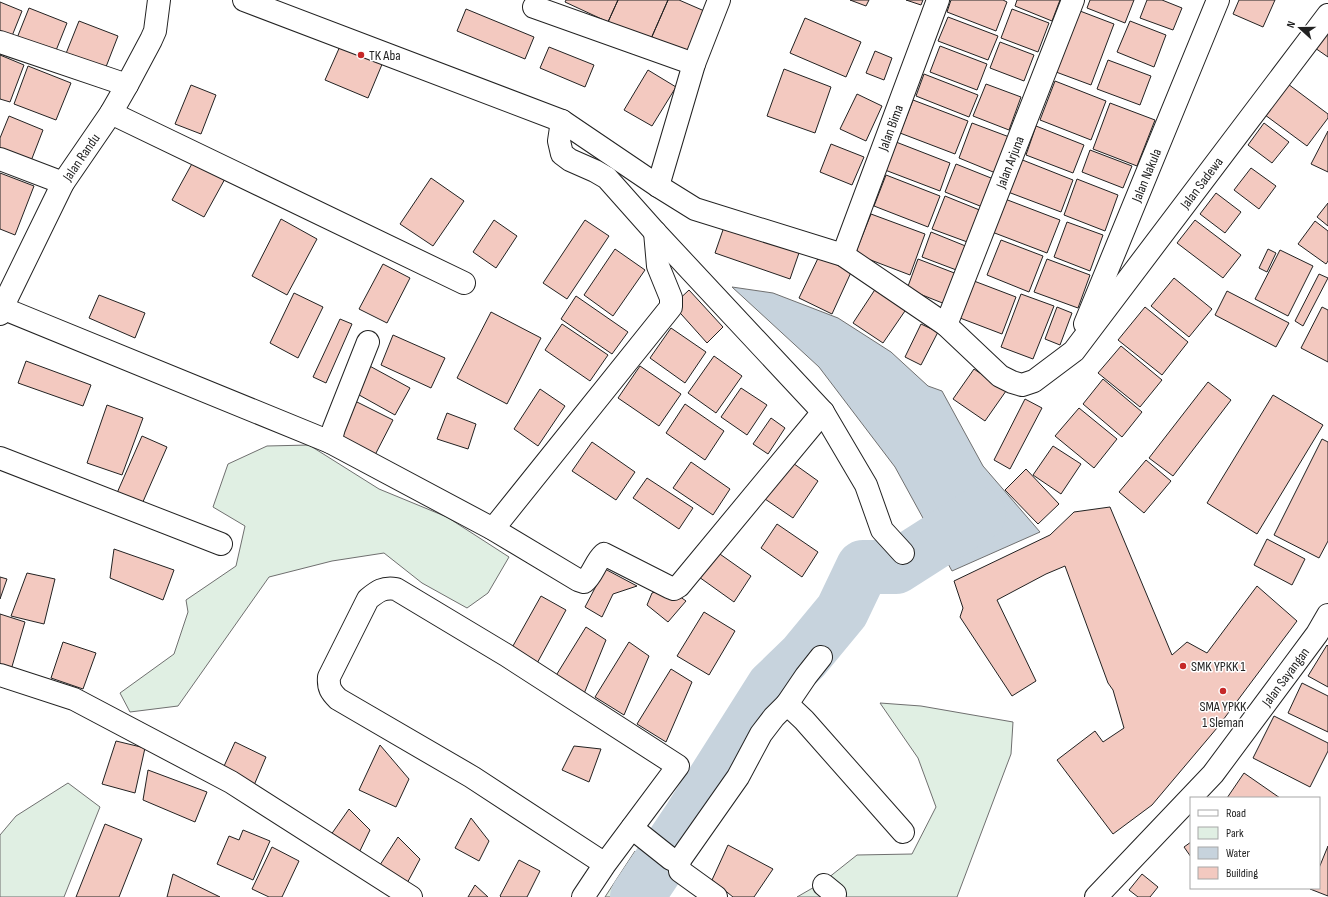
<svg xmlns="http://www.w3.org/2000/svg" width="1328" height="897" viewBox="0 0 1328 897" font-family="'Sofia Sans Condensed',sans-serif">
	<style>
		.green { fill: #e0efe3; stroke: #6f6f6f }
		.water { fill: #c7d3dd; stroke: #6f6f6f }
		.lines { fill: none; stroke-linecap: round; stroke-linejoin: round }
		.river { stroke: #c7d3dd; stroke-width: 54 }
		.building { fill: #f3c9c0; stroke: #222 }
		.minor-casing { stroke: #222; stroke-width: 24 }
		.minor { stroke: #fff; stroke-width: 22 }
		.poi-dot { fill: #c62828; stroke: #fff; stroke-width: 1.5 }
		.labels { text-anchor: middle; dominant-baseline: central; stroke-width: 3; stroke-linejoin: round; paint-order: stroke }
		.poi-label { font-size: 14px; fill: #222; stroke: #fff; text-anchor: start }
		.street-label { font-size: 14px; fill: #222; stroke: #fff }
	</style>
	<rect width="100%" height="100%" fill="#fff"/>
	<path class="green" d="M309,445L379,489L447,517L509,557L488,593L467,608L422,583L384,553L332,561L269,577L178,706L130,712L120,693L174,654L188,612L186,600L236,566L245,526L213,507L228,464L267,446Z
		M880,703L921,706L1013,722L1011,754L957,897H797L823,882L857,855L912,854L936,807L918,758Z
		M68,783L100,807L64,897H0V835L16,816Z
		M635,851L659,874L645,897H605Z"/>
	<path class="water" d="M732,287L773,293L838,318L891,352L928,386L942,391L983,466L1040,532L952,571L895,467L819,367Z"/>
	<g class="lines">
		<path class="river" d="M637,897L690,818L773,687L804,657L842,611L863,567H896L979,514"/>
	</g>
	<path class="building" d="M566,0H618L608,22L565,2Z
		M618,0H668L650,41L608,22Z
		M668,0H679L709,13L689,58L650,41Z
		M850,0H869L866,6Z
		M906,0H923L921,5Z
		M951,0H1003L1007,2L996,31L947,12Z
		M1017,0H1060L1052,21L1015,6Z
		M1090,0H1134L1125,23L1087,8Z
		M1147,0H1162L1182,8L1173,30L1140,18Z
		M1239,0H1275L1263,27L1233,14Z
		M0,2L22,11L10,41L0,38Z
		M29,8L67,23L55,53L17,38Z
		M466,9L534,37L525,59L457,31Z
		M1012,9L1049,23L1038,52L1001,38Z
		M1080,11L1114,24L1091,85L1056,72Z
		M948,17L998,36L988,60L938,41Z
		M805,18L861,42L846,77L790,53Z
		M79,21L118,36L104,72L65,56Z
		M1130,21L1166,35L1154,67L1117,52Z
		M1328,31V57L1315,48Z
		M1000,42L1034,55L1024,81L990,68Z
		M341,44L383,62L368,98L325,80Z
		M940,46L987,64L977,90L930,72Z
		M549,47L594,65L585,87L540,68Z
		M875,51L892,58L884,80L866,73Z
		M0,55L24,65L10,102L0,99Z
		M1108,60L1151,76L1140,105L1097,89Z
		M28,66L71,83L56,120L14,104Z
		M784,69L831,87L815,133L767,116Z
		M648,70L676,87L652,126L624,110Z
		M924,74L978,95L969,117L916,96Z
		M1055,81L1106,101L1091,140L1040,120Z
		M1284,81L1328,114V118L1307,146L1261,112Z
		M986,84L1021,97L1009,130L973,116Z
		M191,85L216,95L201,134L175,124Z
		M857,94L882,106L866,141L840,129Z
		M913,100L968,121L955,154L900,133Z
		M1110,103L1155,120L1137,166L1093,149Z
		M9,116L43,130L31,161L0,148V138Z
		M972,123L1012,138L998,174L959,158Z
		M1264,123L1289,142L1272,163L1248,145Z
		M1036,126L1084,145L1073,173L1026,155Z
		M1328,131V172L1311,164Z
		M896,142L950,163L940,191L885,170Z
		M831,144L864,157L852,185L820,172Z
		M1090,150L1132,166L1123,188L1082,172Z
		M1020,159L1073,180L1061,212L1008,192Z
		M194,160L226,177L204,217L172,200Z
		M956,164L996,180L985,208L945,192Z
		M1251,168L1276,186L1259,209L1234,190Z
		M0,173L34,186L15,235L0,229Z
		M886,175L940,196L928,227L874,206Z
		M431,178L464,201L433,246L400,224Z
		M1077,179L1118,195L1105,231L1064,215Z
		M1216,193L1241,212L1225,233L1200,214Z
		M945,196L982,211L970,243L932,229Z
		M1005,199L1060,220L1047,253L992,232Z
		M1328,203V226L1317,217Z
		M871,214L925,234L910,275L855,254Z
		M281,219L317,239L287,295L252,276Z
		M494,220L517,236L496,268L473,252Z
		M585,220L609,236L567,299L543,283Z
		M1195,220L1241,255L1223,278L1177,243Z
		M1315,221L1328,231V261L1326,264L1298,244Z
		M1067,222L1103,235L1090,271L1054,257Z
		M725,224L800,250L790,279L715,253Z
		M931,232L968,247L959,271L922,257Z
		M1001,240L1043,256L1029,292L987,275Z
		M615,249L645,270L613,316L584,295Z
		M1268,249L1276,253L1267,272L1259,268Z
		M1280,250L1313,266L1288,316L1255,299Z
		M821,252L853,268L832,314L799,298Z
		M918,259L957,274L945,304L907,289Z
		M1047,259L1090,275L1078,308L1034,292Z
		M383,264L410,278L387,323L359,309Z
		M1319,274L1328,278L1303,326L1295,321Z
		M1174,278L1212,309L1189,337L1151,306Z
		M974,281L1016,297L1002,334L960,318Z
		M876,288L907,308L883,343L853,323Z
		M689,290L723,327L707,343L673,305Z
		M1227,291L1289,323L1276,347L1215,315Z
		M294,293L323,307L298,358L270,343Z
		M1021,294L1054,306L1033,359L1001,347Z
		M99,295L145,313L135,338L89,318Z
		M576,296L628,332L612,354L561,319Z
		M1057,307L1072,313L1060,345L1045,339Z
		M1145,307L1188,342L1162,375L1118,340Z
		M1322,307L1328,310V362L1301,348Z
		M491,312L541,338L507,404L457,378Z
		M340,319L352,324L326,383L313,377Z
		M562,324L608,355L590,381L545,350Z
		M921,324L938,332L921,365L905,357Z
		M671,328L706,352L685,383L650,358Z
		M393,335L445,358L431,388L381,365Z
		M1121,346L1162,380L1140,407L1098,373Z
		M714,356L742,376L716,413L688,393Z
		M26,361L91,385L83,406L18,383Z
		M366,364L410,388L395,415L352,391Z
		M640,366L681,394L659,426L618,398Z
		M974,369L1006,391L985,421L953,399Z
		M1103,379L1142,412L1122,437L1083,404Z
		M1208,382L1231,400L1173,476L1149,458Z
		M741,388L767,405L747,435L721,417Z
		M540,389L565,406L538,446L514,429Z
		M1273,395L1323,425L1257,534L1207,503Z
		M1025,399L1042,408L1010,469L994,460Z
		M353,400L393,420L375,455L335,435Z
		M685,404L724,431L705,460L666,433Z
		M107,405L143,418L122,475L87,463Z
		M1079,408L1117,439L1094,468L1055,436Z
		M447,413L476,424L468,449L437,439Z
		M771,418L785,428L768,454L753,444Z
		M142,436L167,447L142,504L117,493Z
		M1322,439L1328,442V541L1319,558L1274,535Z
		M592,442L635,472L616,500L572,471Z
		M1053,446L1081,464L1061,494L1033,475Z
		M1146,460L1171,481L1144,513L1119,492Z
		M790,461L818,481L793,518L765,499Z
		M691,462L730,489L713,515L673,488Z
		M1026,469L1059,504L1038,524L1005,490Z
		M647,478L693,508L679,529L633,498Z
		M1110,507L1172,655L1187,642L1207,653L1257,586L1297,621L1217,728L1152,805L1113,834L1057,760L1095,731L1103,742L1124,728L1113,690L1108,683L1065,566L1046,574L997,600L1036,681L1012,696L960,617L963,608L954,581L1050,535L1074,512Z
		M777,524L818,552L802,577L761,548Z
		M1267,539L1305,559L1292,585L1254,565Z
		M114,549L174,570L163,600L110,578Z
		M717,552L751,576L734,602L699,577Z
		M605,569L637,586L613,594L602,617L585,607Z
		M27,573L55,579L44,624L11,616Z
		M0,577L7,579L0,599Z
		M668,588L686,601L668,622L647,605L652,593Z
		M541,596L566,610L535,667L509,653Z
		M704,612L735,631L709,675L677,656Z
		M0,614L25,622L11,670L0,666Z
		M586,627L606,640L581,701L552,682Z
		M63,642L96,653L83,689L51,678Z
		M629,642L649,656L624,715L595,697Z
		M1327,645L1328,646V687L1308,676Z
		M671,669L692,682L666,742L637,724Z
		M1302,683L1328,696V732L1288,713Z
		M1274,716L1328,743V751L1310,787L1253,758Z
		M116,741L145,748L135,793L102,784Z
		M235,742L266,757L252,790L220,775Z
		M380,745L409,779L396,807L359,790Z
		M574,746L601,749L589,782L562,770Z
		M148,770L207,792L195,822L143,800Z
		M1244,773L1280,798H1227Z
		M349,809L370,830L356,859L328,839Z
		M471,818L489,841L479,861L455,848Z
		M105,824L142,839L119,897H76Z
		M243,830L270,841L253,880L217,864L229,836L239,840Z
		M398,837L420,859L405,887L378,868Z
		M1191,842V857L1184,847Z
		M728,845L773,869L754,897H733L712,880Z
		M1328,846V896L1310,889L1319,888V868Z
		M272,847L299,861L282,897H269L252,889Z
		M519,860L540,871L527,897H501L500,896Z
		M173,874L220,897H167Z
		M1142,874L1158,887L1150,897H1138L1129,890Z
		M475,885L488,897H468Z"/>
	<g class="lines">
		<defs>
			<g id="minor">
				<path id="s1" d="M244,0L562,121L658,186L695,209L843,255L946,325L1000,376L1012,382L1022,385L1034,381L1074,351L1328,15"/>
				<path d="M534,7L694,64"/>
				<path d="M0,42L127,85"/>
				<path d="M111,113L464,283"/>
				<path d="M562,121L559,141L562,154L570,160L595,171L607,178L655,232L823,412L866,485L882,530L903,553"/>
				<path d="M0,159L63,183"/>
				<path d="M658,186L694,64L719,0"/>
				<path id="s2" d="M843,255L938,0"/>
				<path d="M2,308L330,442L334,428L368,342"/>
				<path id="s3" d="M0,314L2,308L63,183L111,113L127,85L151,40L155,31L159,0"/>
				<path id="s4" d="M1085,324L1218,0"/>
				<path id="s5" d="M946,325L1073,0"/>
				<path d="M330,442L493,529L578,580L584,582C593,575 595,562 604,554L669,587L674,589L679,586L823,412"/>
				<path d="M0,458L221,544"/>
				<path d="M493,529L671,307V298L658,266L655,232"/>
				<path d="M0,675L74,699L231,782L411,897"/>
				<path d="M787,704L806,676L821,657"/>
				<path d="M632,828L671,859L679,861L738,777L761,734L774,717L787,704L804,720L903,832"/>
				<path d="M679,861L680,871L716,897"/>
				<path d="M824,885L835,894L832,897"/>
				<path d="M583,897L605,864L678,766L506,655L396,589C383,587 378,591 368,599L329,677C328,688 331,692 338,699L472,777L605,864"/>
				<path id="s6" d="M1096,897L1213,774L1317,634L1328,615"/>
			</g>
		</defs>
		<use href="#minor" class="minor-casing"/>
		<use href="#minor" class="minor"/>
	</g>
	<g class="poi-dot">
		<circle cx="361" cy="55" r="4"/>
		<circle cx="1183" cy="666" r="4"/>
		<circle cx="1223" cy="691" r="4"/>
	</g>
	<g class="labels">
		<g class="poi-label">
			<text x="369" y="55">TK Aba</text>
			<text x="1191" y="666">SMK YPKK 1</text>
			<text x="1223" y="706" text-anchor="middle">SMA YPKK<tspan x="1223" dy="16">1 Sleman</tspan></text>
		</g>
		<g class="street-label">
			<text stroke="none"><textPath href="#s2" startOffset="136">Jalan Bima</textPath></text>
			<text stroke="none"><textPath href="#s3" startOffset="177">Jalan Randu</textPath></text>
			<text stroke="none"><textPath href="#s5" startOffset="175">Jalan Arjuna</textPath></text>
			<text stroke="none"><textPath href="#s4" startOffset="161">Jalan Nakula</textPath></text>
			<text stroke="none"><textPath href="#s1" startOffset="1151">Jalan Sadewa</textPath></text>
			<text stroke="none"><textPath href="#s6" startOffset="291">Jalan Sayangan</textPath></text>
		</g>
	</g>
	<rect x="1190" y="797" width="130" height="92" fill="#ffffff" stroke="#a7a7a7"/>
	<rect x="1198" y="810" width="20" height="6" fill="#ffffff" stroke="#a7a7a7"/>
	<text x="1226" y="817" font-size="12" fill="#222222">Road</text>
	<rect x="1198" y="827" width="20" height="12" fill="#e0efe3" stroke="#a7a7a7"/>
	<text x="1226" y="837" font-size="12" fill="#222222">Park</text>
	<rect x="1198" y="847" width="20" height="12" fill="#c7d3dd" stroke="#a7a7a7"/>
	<text x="1226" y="857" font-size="12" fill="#222222">Water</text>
	<rect x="1198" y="867" width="20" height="12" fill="#f3c9c0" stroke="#a7a7a7"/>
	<text x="1226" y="877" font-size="12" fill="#222222">Building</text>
	<g transform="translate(1300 28) rotate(291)" stroke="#ffffff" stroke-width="3" paint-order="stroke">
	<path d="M0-3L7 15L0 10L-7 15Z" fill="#222222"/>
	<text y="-6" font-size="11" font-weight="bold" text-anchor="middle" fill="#222222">N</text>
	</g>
</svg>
